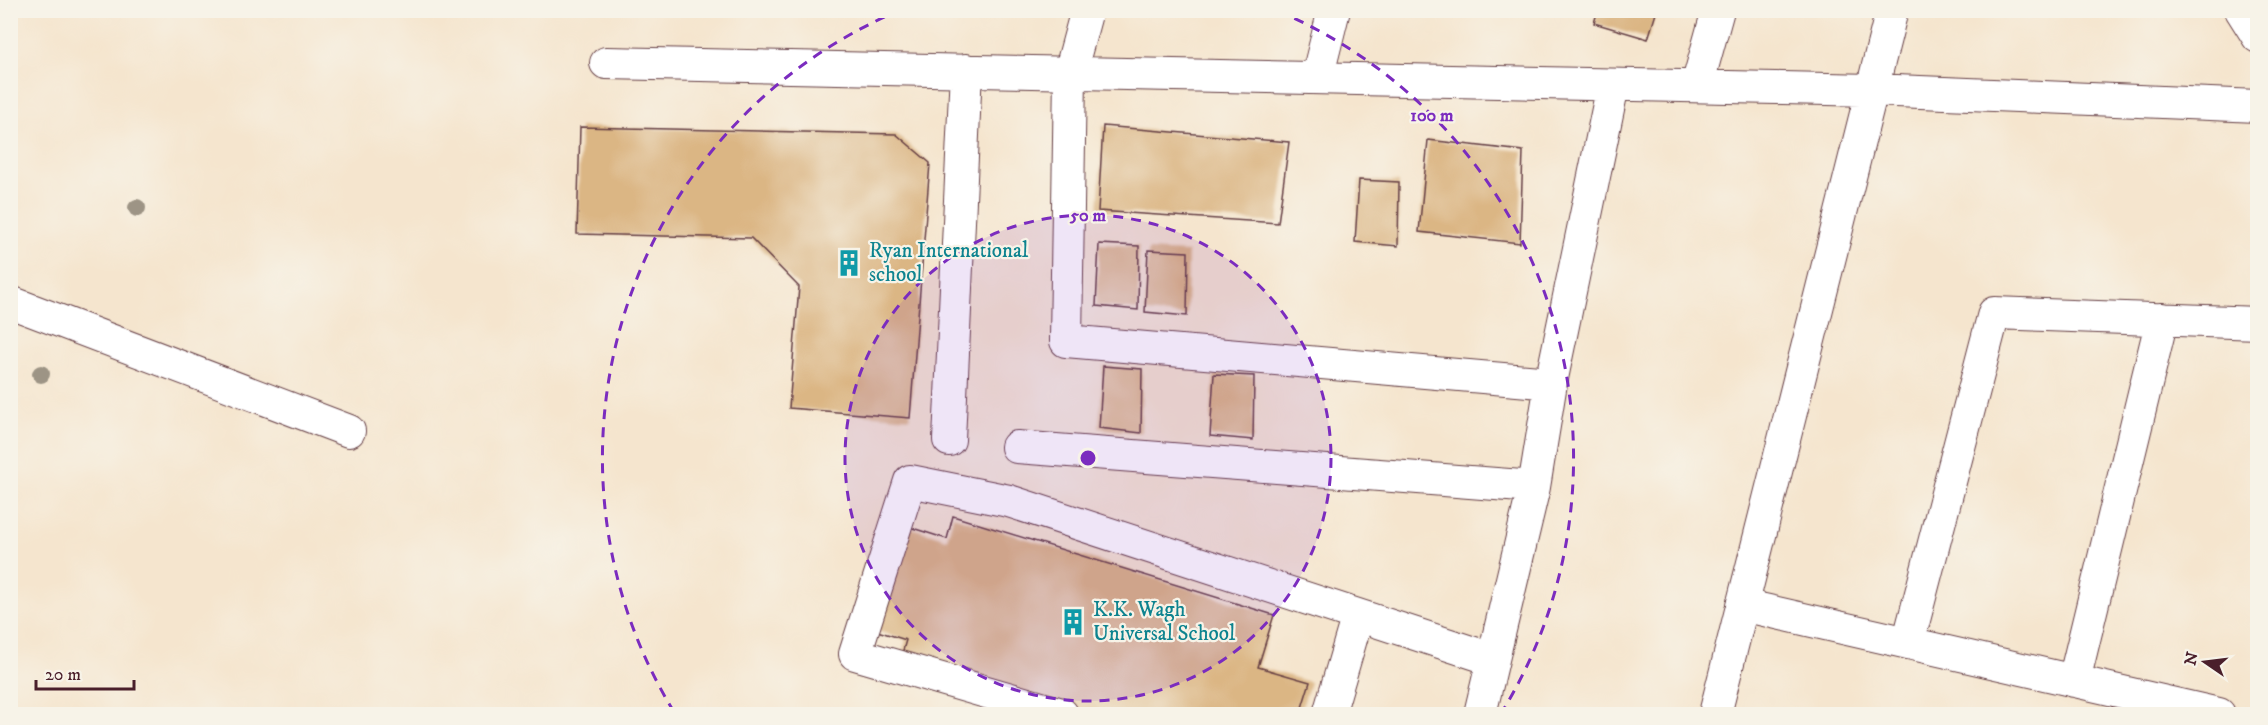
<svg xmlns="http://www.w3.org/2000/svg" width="2268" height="725" viewBox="0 0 2268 725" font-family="'IM FELL DW Pica',serif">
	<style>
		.building { fill: #dbb684 }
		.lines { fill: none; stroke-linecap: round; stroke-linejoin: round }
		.minor-casing { stroke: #643d43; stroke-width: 34 }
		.minor { stroke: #fff; stroke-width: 32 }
		.tree { fill: #9d9485 }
		.ring { fill: none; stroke: #7b2cbf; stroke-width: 3; stroke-dasharray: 10 8 }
		.labels { text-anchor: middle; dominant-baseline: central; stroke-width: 4.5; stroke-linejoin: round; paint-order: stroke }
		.culture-label { font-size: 21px; fill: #0d838f; stroke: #f7f3e8; text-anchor: start }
		.centre { fill: #7b2cbf; stroke: #f7f3e8; stroke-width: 3 }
		.ring-label { font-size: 18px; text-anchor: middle; font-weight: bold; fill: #7b2cbf; stroke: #f7f3e8; stroke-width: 4.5; stroke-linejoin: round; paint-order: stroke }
	</style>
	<rect width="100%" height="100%" fill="#f7f3e8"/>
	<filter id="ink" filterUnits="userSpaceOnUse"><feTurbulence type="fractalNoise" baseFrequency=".0167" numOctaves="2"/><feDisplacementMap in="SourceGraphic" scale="12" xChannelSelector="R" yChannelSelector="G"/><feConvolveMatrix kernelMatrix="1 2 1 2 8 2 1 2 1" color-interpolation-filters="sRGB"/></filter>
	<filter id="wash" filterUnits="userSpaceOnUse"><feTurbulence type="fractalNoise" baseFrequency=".008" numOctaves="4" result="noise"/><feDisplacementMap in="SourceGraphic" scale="24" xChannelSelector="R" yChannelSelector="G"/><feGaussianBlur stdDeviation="1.35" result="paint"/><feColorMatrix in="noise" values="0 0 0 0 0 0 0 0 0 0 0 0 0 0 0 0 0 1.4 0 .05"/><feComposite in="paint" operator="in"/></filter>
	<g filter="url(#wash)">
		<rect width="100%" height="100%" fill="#f5e5ce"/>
		<g id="blocks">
			<path class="building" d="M1598,10H1657L1648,39L1594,23Z
				M1103,126L1289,142L1278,223L1098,211Z
				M580,127L896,134L930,163L910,418L789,408L799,287L751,238L577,234Z
				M1428,140L1523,151L1520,243L1419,232Z
				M1359,180L1399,182L1398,246L1355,242Z
				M1099,244L1139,246L1138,310L1096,306Z
				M1148,250L1188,252L1187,316L1145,312Z
				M1103,366L1142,369L1141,433L1099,428Z
				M1214,374L1254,376L1253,440L1210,436Z
				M953,516L1274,615L1258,667L1310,682L1300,714H1075L900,661L906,640L871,629L903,525L947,539Z"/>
		</g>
	</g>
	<g filter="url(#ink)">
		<use href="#blocks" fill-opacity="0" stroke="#643d43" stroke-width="1.5"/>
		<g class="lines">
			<defs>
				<path id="minor" d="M1087,10L1070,73L1066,341L1551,383
					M2241,10L2258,37
					M606,63L1872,90L2258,106
					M1317,78L1334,10
					M1697,86L1718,10
					M10,302L349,431
					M949,440L966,70
					M1017,447L1534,487
					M1742,605L2219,714
					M1908,643L1994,313L2258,323
					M2074,681L2162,319
					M1062,714L855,654L910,481L1009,501L1492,659
					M1329,714L1358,615
					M1480,714L1534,487L1551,383L1613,85
					M1715,714L1892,10"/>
			</defs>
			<use href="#minor" class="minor-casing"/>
			<use href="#minor" class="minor"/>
		</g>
		<g class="tree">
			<circle cx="137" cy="208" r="9"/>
			<circle cx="41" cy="374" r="9"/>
		</g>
	</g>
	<circle cx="1088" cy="458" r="243" fill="#7b2cbf" fill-opacity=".12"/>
	<g class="ring">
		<circle cx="1088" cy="458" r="243"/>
		<path d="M674 712A486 486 0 0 1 898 11M1278 11A486 486 0 0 1 1502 712"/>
	</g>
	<defs>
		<symbol id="building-bare" viewBox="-9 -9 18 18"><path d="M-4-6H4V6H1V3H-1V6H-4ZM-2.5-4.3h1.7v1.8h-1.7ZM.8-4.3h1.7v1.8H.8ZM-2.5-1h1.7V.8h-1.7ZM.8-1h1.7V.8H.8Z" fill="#0f9aa8" stroke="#f7f3e8" stroke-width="2.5" paint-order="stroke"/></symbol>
	</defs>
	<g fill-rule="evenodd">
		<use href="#building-bare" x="830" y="244" width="38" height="38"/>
		<use href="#building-bare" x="1054" y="603" width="38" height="38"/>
	</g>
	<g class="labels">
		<g class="culture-label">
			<text x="869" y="251">Ryan International<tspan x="869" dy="24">school</tspan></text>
			<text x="1093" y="610">K.K. Wagh<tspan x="1093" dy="24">Universal School</tspan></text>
		</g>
	</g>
	<circle cx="1088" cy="458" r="9" class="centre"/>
	<g class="ring-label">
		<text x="1432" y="121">100 m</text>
		<text x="1088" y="221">50 m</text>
	</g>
	<rect width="2268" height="725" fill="none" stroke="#f7f3e8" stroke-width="36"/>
	<g transform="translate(2205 662) rotate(284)" stroke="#f7f3e8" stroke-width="4.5" paint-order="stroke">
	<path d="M0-4.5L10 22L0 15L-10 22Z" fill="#4a1f2b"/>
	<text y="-9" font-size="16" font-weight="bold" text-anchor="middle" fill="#4a1f2b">N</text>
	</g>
	<path d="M36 680v9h98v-9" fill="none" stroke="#4a1f2b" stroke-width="3"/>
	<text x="45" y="680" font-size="18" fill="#4a1f2b" stroke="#f7f3e8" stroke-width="4.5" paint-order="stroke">20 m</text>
</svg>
